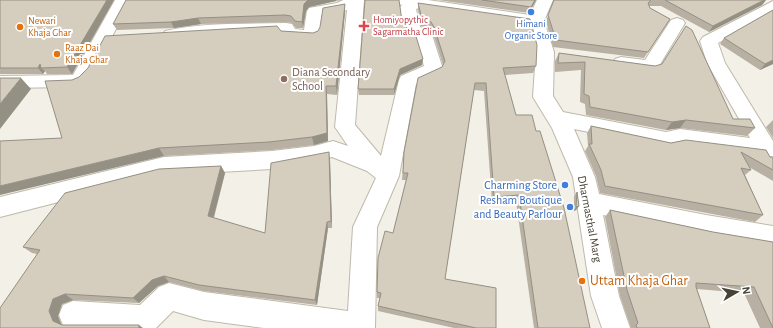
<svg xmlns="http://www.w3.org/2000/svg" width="773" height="328" viewBox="0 0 773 328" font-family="'Alegreya Sans',sans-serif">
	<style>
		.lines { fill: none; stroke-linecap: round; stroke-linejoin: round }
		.street-casing { stroke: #bfb9aa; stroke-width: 2 }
		.street { fill: #fff; fill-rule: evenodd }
		.wall { fill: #b7b0a3 }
		.shaded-wall { fill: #959084 }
		.building { fill: #d5cdbd; stroke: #959084 }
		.shop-dot { fill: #3f7fe0; stroke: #fff; stroke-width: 1.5 }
		.health-dot { fill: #e0444e; stroke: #fff; stroke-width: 1.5 }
		.food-dot { fill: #e8710a; stroke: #fff; stroke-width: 1.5 }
		.education-dot { fill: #8d6e63; stroke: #fff; stroke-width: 1.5 }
		.labels { text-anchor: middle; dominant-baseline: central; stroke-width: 4; stroke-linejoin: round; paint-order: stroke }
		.far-health-label { font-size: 10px; fill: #be3a42; stroke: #fff; text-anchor: start }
		.far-food-label { font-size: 10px; fill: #c56008; stroke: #fff; text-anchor: start }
		.far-shop-label { font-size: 10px; fill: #366cbe; stroke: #fff }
		.education-label { font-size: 12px; fill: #785e54; stroke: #fff; text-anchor: start }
		.shop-label { font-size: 12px; fill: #366cbe; stroke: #fff; text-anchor: end }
		.street-label { font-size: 12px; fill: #474236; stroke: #fff }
		.near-food-label { font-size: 14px; fill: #c56008; stroke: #fff; text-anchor: start }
	</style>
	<rect width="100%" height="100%" fill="#f3f1e7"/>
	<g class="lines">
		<defs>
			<path id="street" d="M115,0H131L91,77L85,85L78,87L0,88V76L73,75Z
				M343,0H364L355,125L381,156L399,80L401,76L424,66L416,38C399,31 403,24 400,7L402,5L399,4L397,0H428L530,15L537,0H553L544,21L554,52L553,96L563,112L666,132L680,129L750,138L707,63L700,41L703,37L773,1V12L718,43L725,63L773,141V164L763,162L760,155L680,145L666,148L574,129L595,177L599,194L706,215L773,226V248L706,237L603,215L619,296L630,328H602L591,296L573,177L552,128L533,97L536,52L529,25L419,8L416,9L420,27L430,31L432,35L443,69L440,73L416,84L399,176L377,227L375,328H264L204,320L173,311L156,328H71L63,325L59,315L63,305L73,301L140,305L159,287L169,283L204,292L348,311L353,227L376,178L367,171L332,157L314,162L272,169L164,175L0,217V197L164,157L272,151L314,146L333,141L348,146L335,127L347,10L323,15L320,35L318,39C307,41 294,40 283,38L280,33L201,36L171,40L165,39L163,35L165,31C204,22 246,24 286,23L292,24L295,29L304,30L307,11L309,8L337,3Z
				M677,18L683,20L685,23L656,71L650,73L615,67L612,63L615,59L621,57L645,60L671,20Z"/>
		</defs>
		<use href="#street" class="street-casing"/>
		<use href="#street" class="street"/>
	</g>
	<path class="wall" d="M0,0H114L72,74H47L45,71L43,74H0Z
		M126,0H344L336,1L309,7L306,11L303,28H296L292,23L286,22L201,24L174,28L117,30L113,24Z
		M438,0H536L529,13Z
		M554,0H766L762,5L709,32L661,6H649L650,8L670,19L644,58L553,47L546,21Z
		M418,3L536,66L533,73L505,75L516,115L590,328H534L516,202L492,203L484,91L474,90L445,279L496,328H454L378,311V306L380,298H377V292L393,233L406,180H402L404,152L443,65L433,34L431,30L421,26L418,10Z
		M345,4V12L337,95L327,94L328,141L314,145L272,150L164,156L62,138L72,80L281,31L313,33L318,31Z
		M773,10V64L760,70L720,44L724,38Z
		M402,21L423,59L422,65L400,75L394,95H359L358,89Z
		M559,53L655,66L733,119L755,128L747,136L680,128L666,130L586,115L585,104L580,102L581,70L555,72V61Z
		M773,120V138L766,127Z
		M591,126L671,143L686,140L773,157V181L749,167L751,170L745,175L763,215L755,222L600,193L596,176L585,151L588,146L587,133Z
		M330,159L332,228H328L317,305L204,291L169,282L158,286L139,303L73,300L62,304L58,316L61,324L0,328L37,254L32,253L23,247L221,166L225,173L214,218L265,233Z
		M577,192L579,206L576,210L574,211V196Z
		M610,210L713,232L773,242V328H760L744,293L697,289L710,328H631L620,296L605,217Z"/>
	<path class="shaded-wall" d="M107,0H114L72,74L67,67Z
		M308,0H336V1L309,7L306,11L303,28L302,22L304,4Z
		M535,0H536L529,13L531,7Z
		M764,0H766L762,5L709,32L713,26Z
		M345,4V12L337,95L336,86Z
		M198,18L201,24L174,28L171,22Z
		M423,59L422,65L400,75L394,95V89L400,69Z
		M773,60V64L760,70L765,64Z
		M40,64L41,68L45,71L43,74L38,68Z
		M21,78L31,89L0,129V104Z
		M326,86L327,94L328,141L314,145L312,137Z
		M686,120L680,128L666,130L672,122Z
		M159,148L164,156L0,195V186Z
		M329,152L330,159L332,228L331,221Z
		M221,166L225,173L212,223L208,216Z
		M579,206L576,210L574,211L576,207Z
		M327,222L328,228L317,305L315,300Z
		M164,276L169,282L158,286L139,303L133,298L152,280Z
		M65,294L73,300L62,304L58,316L62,326L53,321L49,311L53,299Z
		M139,325L143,328H139Z"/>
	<path class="building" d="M0,0H107L67,67L41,68L40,64L38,68H0Z
		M126,0H309H308L304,4L302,22L295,21L291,16L285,15L198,18L171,22L113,24Z
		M365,0H399L402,21L406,27L415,33L423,59L400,69L394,89H358Z
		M482,0H535L531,7Z
		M554,0H651L648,3L650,8L670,19L648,52L556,40L548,15Z
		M665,0H764L713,26Z
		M418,3L530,19L537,45L536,66L503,68L516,115H532L536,131H540L564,208L590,328H538L519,195L494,197L486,83H475L445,279L496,288V328H476L378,306L381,293L377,292L378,258L385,231L393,233L408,173H403L404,152L418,78L442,67L445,61L434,27L431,22L422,19Z
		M345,4L336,86H326L327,133L312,137L269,142L159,148L0,186V141L62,138L45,81L72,80L79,77L88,68L105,36L277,26L281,31L313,33L318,31L320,27L323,8Z
		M773,10V60L765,64L724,38Z
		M686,26L692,30L733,119H750L755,128L686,120L672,122L590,107L589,96L584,94L585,62L558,63L559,53L655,66L662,64Z
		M0,78H21L0,104Z
		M591,126L671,143L686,140L766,150L770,157H773V170L741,152L751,170L741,168L763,215L605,186L601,170L589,144H592Z
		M329,152L331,221L327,222L315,300L199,285L164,276L152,280L133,298L65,294L53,299L49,311L53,321L62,325H139V328H0V308L40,250L23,247L65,193L159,169L221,166L208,216L265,233L271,163Z
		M577,192L579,206L576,207Z
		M610,210L713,232L773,242V328L754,287L696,283V287L710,328H637L636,325L638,323L627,290Z"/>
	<g class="shop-dot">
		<circle cx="531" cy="12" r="4"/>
		<circle cx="565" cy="185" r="4"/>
		<circle cx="570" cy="207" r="4"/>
	</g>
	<path class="health-dot" d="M362 20h4v4h4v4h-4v4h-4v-4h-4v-4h4z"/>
	<g class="food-dot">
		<circle cx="20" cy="27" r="4"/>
		<circle cx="57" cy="54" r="4"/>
		<circle cx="582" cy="281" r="4"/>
	</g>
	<circle class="education-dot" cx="284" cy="79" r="4"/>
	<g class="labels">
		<g class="far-health-label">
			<text x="373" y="20">Homiyopythic<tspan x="373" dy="12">Sagarmatha Clinic</tspan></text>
		</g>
		<g class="far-food-label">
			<text x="28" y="21">Newari<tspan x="28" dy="12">Khaja Ghar</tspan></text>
			<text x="65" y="48">Raaz Dai<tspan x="65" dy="12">Khaja Ghar</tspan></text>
		</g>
		<g class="far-shop-label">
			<text x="531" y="24">Himani<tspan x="531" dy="12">Organic Store</tspan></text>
		</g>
		<g class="education-label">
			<text x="292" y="72">Diana Secondary<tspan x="292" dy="14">School</tspan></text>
		</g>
		<g class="shop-label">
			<text x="557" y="185">Charming Store</text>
			<text x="562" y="200">Resham Boutique<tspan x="562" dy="14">and Beauty Parlour</tspan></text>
		</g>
		<g class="street-label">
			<text transform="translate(590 219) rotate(79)">Dharmasthal Marg</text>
		</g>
		<g class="near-food-label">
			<text x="590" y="281">Uttam Khaja Ghar</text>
		</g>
	</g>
	<g transform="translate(737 292) rotate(81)" stroke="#ffffff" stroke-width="3" paint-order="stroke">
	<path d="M0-3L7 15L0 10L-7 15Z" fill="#474236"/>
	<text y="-6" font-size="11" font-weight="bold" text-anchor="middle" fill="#474236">N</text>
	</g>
</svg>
